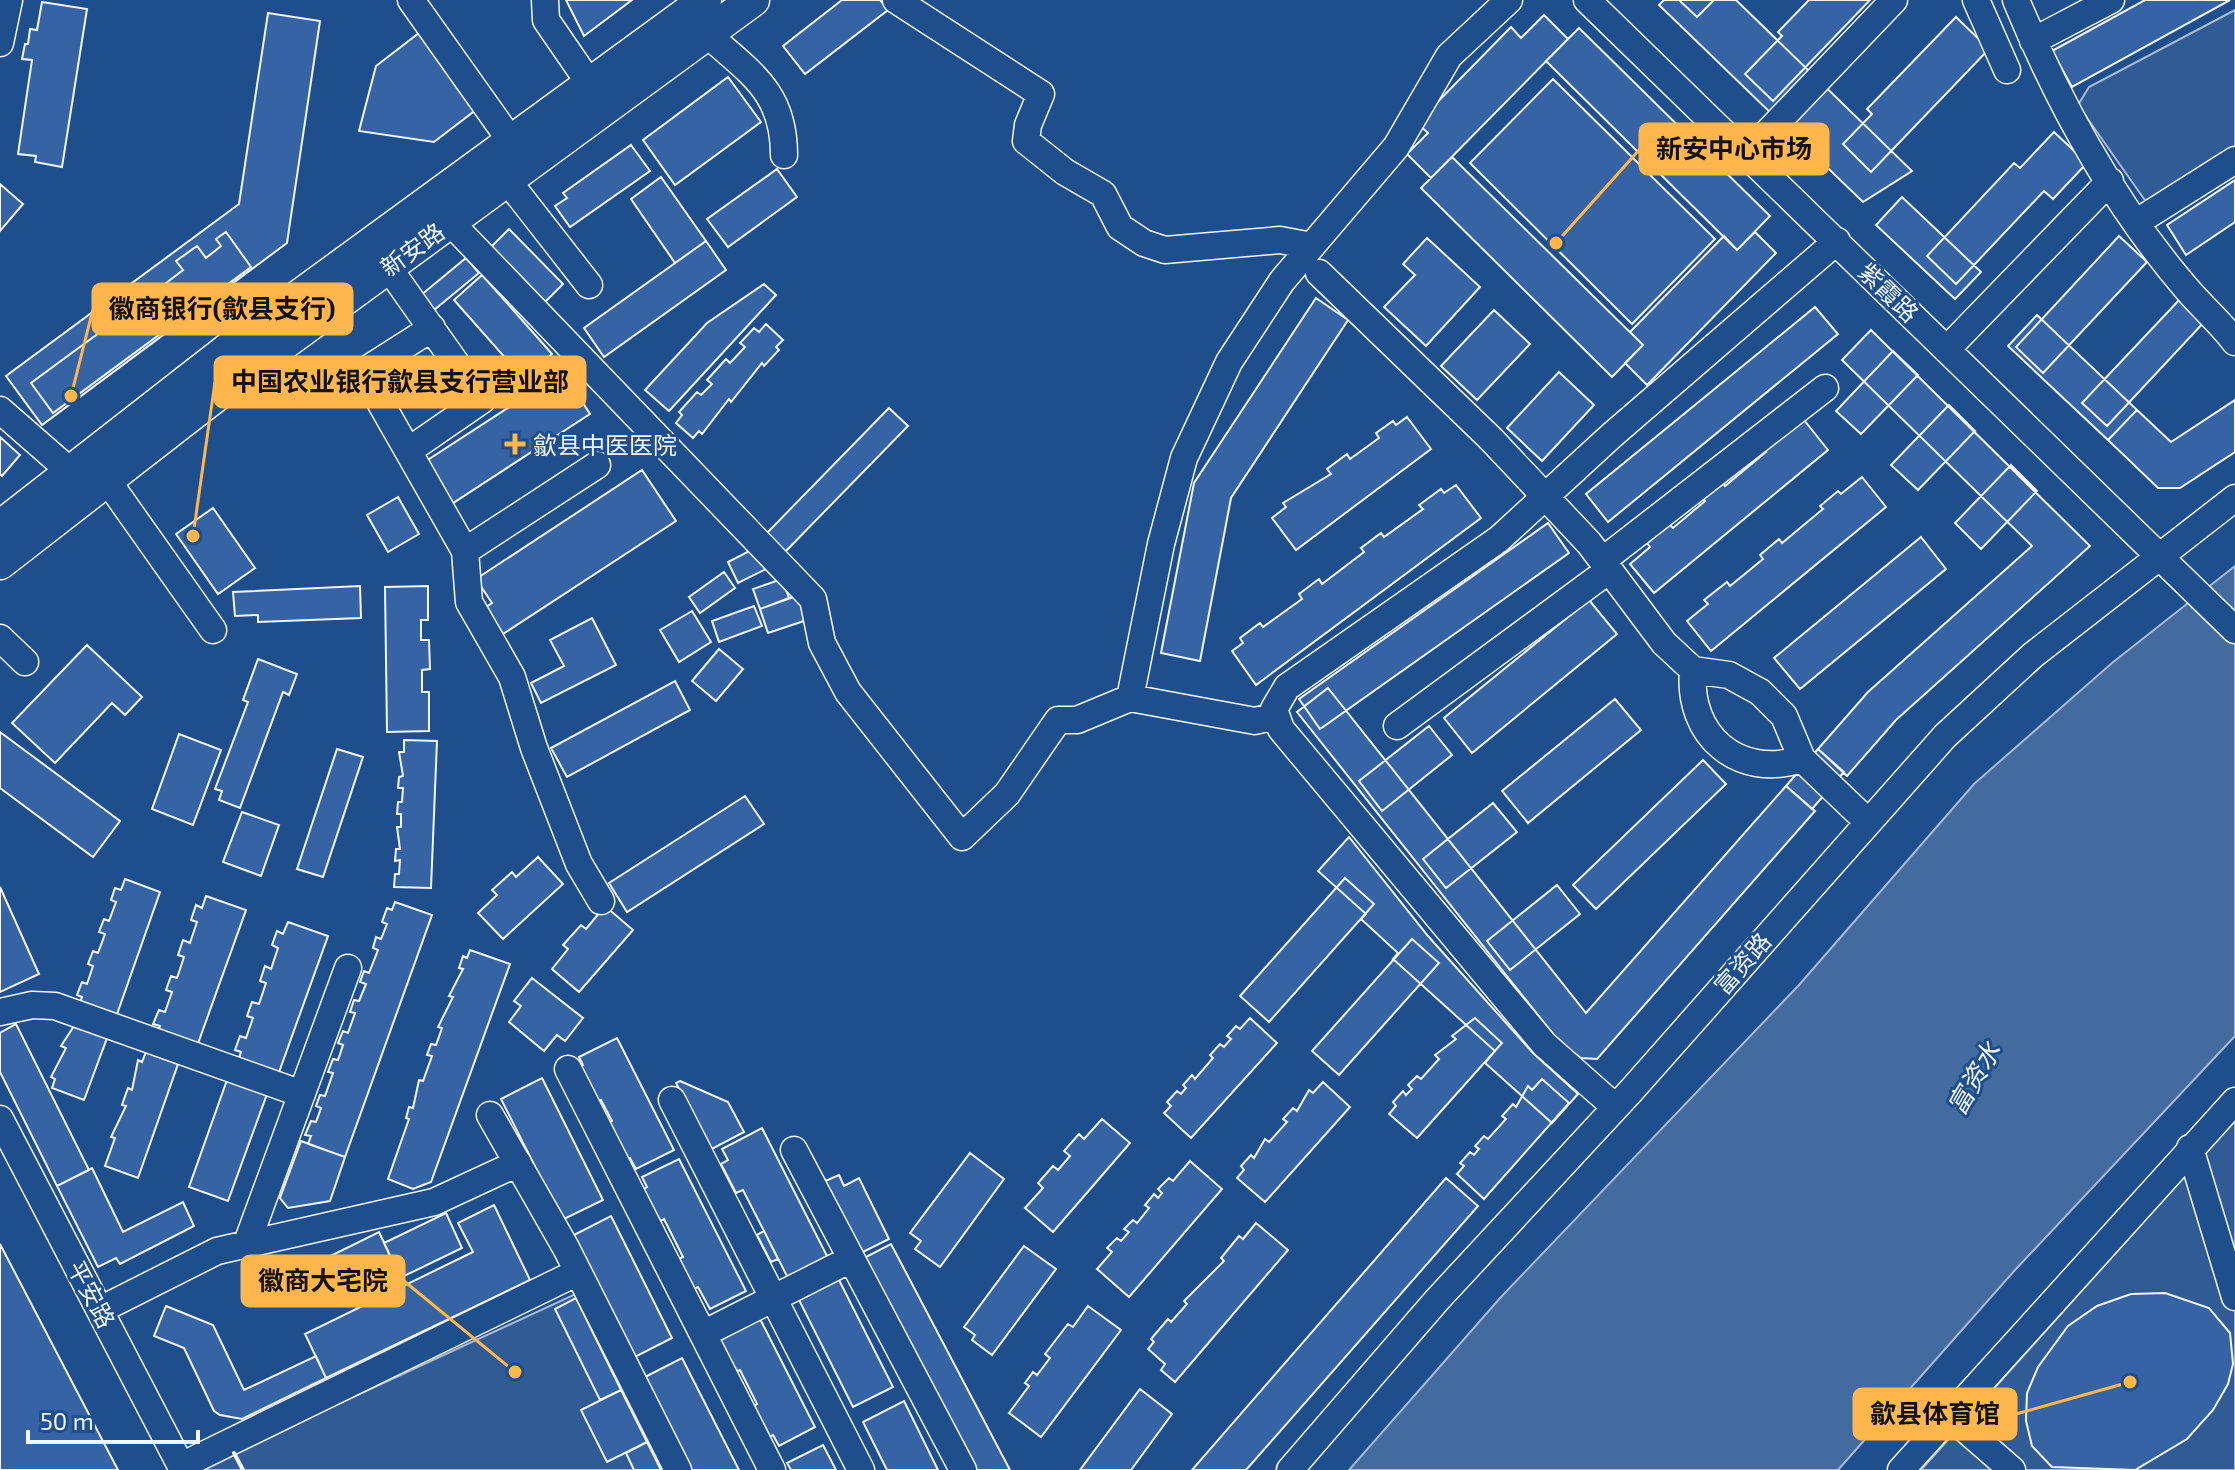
<svg xmlns="http://www.w3.org/2000/svg" width="2235" height="1470" viewBox="0 0 2235 1470" font-family="'Exo 2','Noto Sans SC',sans-serif">
	<style>
		.built { fill: #305b95; stroke: #a8bbd7; stroke-width: 2 }
		.water { fill: #446ba0; stroke: #a8bbd7; stroke-width: 2 }
		.building { fill: #3563a3; stroke: #f2f6ff; stroke-width: 2 }
		.lines { fill: none; stroke-linecap: round; stroke-linejoin: round }
		.minor-casing { stroke: #f2f6ff; stroke-width: 29 }
		.major-casing { stroke: #f2f6ff; stroke-width: 35 }
		.minor { stroke: #1f4e8c; stroke-width: 26 }
		.major { stroke: #1f4e8c; stroke-width: 32 }
		.wall { stroke: #f2f6ff; stroke-width: 4 }
		.poi-dot { fill: #ffb74d; stroke: #1f4e8c; stroke-width: 3 }
		.labels { text-anchor: middle; dominant-baseline: central; stroke-width: 6; stroke-linejoin: round; paint-order: stroke }
		.street-label { font-size: 24px; fill: #f2f6ff; stroke: #1f4e8c }
		.poi-label { font-size: 24px; fill: #f2f6ff; stroke: #1f4e8c; text-anchor: start }
		.water-label { font-size: 26px; font-style: italic; fill: #f2f6ff; stroke: #1f4e8c }
		.leader { fill: none; stroke: #ffb74d; stroke-width: 3 }
		.callout-dot { fill: #ffb74d; stroke: #1f4e8c; stroke-width: 3 }
		.callout { fill: #ffb74d; stroke: #ffb74d; stroke-width: 3 }
		.callout-label { font-size: 26px; text-anchor: middle; font-weight: bold; fill: #111 }
	</style>
	<rect width="100%" height="100%" fill="#1f4e8c"/>
	<path class="built" d="M2235,10V149L2149,206L2078,105L2089,87Z
		M2235,1120V1470H1921Z
		M582,1291L669,1470H202V1467Z"/>
	<path class="water" d="M2235,566V1036L2015,1270L1838,1470H1349L1501,1297L1799,985L1974,784L2112,663Z"/>
	<path class="building" d="M566,0H632L584,36Z
		M842,0H880L888,10L805,74L783,46Z
		M1664,0H1736L1912,171L1863,202L1659,5Z
		M1679,0H1714L1697,17Z
		M1809,0H1870L1773,101L1745,74L1782,36L1778,32Z
		M2145,0H2230L2072,87L2052,51Z
		M42,2L87,9L62,167L35,162L36,156L18,154L32,60L22,59L25,44H28L30,29L37,30Z
		M268,13L320,21L287,243L42,425L6,376L239,204Z
		M1544,15L1568,39L1431,178L1407,154L1428,133L1417,123L1511,27L1521,38Z
		M1956,17L1989,49L1871,172L1843,144L1872,114L1867,109Z
		M1579,28L1770,216L1737,250L1546,61Z
		M419,33L477,109L434,142L359,131L376,66Z
		M728,77L761,122L675,185L643,140Z
		M1553,79L1715,239L1632,324L1470,163Z
		M2054,132L2087,163L2053,199L2044,191L1956,284L1927,256L2014,163L2020,168Z
		M631,145L650,171L570,227L555,206L567,198L563,193Z
		M1452,157L1643,345L1612,377L1421,188Z
		M777,169L797,197L728,247L707,219Z
		M661,177L706,241L675,263L631,199Z
		M2235,180V222L2186,255L2167,225Z
		M0,184L23,204L0,231Z
		M1902,197L1981,272L1955,299L1876,225Z
		M509,229L563,284L545,302L491,247Z
		M226,232L251,267L53,413L31,383L107,327L100,317L120,303L127,312L151,294L156,300L165,293L161,287L183,270L176,261L197,246L206,258L221,246L216,239Z
		M1755,232L1776,253L1647,385L1625,363L1643,345L1630,332L1724,236L1737,250Z
		M2119,236L2147,262L2043,373L2016,347Z
		M1427,238L1480,287L1426,346L1384,307L1415,275L1403,264Z
		M706,241L726,270L604,357L584,328Z
		M466,258L479,273L434,310L421,295Z
		M482,275L552,354L524,379L454,300Z
		M764,284L776,295L669,411L645,390L707,323Z
		M2182,297L2206,320L2107,426L2082,403Z
		M1316,298L1348,320L1231,498L1200,661L1161,653L1194,483Z
		M1815,307L1838,334L1608,522L1586,494Z
		M1494,310L1530,344L1477,400L1441,366Z
		M2037,315L2137,410L2108,440L2008,346Z
		M766,324L783,340L776,347L779,350L764,366L762,363L731,402L729,399L702,434L699,431L693,438L676,423L682,415L679,412L697,392L701,395L712,384L707,380L726,359L730,363L745,347L740,343L754,328L759,332Z
		M1871,330L2090,546L1896,720L1847,776L1818,749L1868,692L2032,546L1842,360Z
		M1893,351L1918,375L1861,434L1836,411Z
		M563,372L590,414L450,505L423,463Z
		M1559,372L1594,405L1542,461L1507,428Z
		M2235,400V452L2180,488H2158L2108,440L2137,410L2171,442Z
		M1949,405L1975,431L1918,490L1891,465Z
		M889,408L908,426L784,553L765,535Z
		M1407,417L1431,449L1296,550L1272,518L1286,507L1283,503L1331,474L1327,469L1347,454L1350,459L1379,438L1376,433L1393,421L1396,425Z
		M1804,420L1828,450L1654,593L1630,564L1650,547L1647,543L1669,524L1673,528L1705,501L1702,497L1721,481L1725,486L1766,452L1763,449L1781,434L1783,437Z
		M0,437L20,455L2,476L0,474Z
		M2011,465L2037,491L1981,549L1955,523Z
		M642,470L676,521L503,634L486,607L492,603L476,579Z
		M1862,477L1886,507L1711,651L1687,621L1708,604L1704,600L1727,582L1730,586L1763,559L1760,555L1779,539L1782,543L1823,509L1820,506L1838,491L1841,494Z
		M1456,485L1481,518L1256,685L1232,651L1243,643L1240,638L1260,623L1263,627L1302,599L1299,594L1319,579L1322,584L1364,552L1361,548L1381,533L1384,537L1423,509L1419,505L1441,489L1444,493Z
		M398,497L419,534L388,552L367,515Z
		M213,508L255,568L218,594L176,534Z
		M1548,523L1569,553L1320,729L1299,699Z
		M1921,537L1946,569L1800,689L1774,658Z
		M759,546L770,567L738,583L728,562Z
		M724,572L735,588L700,613L689,597Z
		M782,579L789,598L760,609L753,589Z
		M360,586L361,618L258,622V615L235,616L233,592Z
		M428,586V620H421V640H429L430,669L422,670V692H429V731L387,732L385,587Z
		M802,594L810,619L768,633L760,609Z
		M1589,600L1617,634L1472,753L1444,718Z
		M754,606L762,626L719,642L712,621Z
		M692,611L711,642L679,662L660,630Z
		M592,618L616,665L541,703L531,683L564,666L550,640Z
		M87,645L142,697L125,715L112,703L55,763L12,723Z
		M719,649L743,669L716,701L692,681Z
		M258,659L297,674L289,695L283,692L240,808L219,800L222,791L215,789L248,702L243,700Z
		M675,681L690,710L567,777L551,748Z
		M1328,688L1586,1013L1786,786L1815,811L1597,1059L1581,1058L1561,1044L1297,712Z
		M1615,699L1641,730L1528,823L1502,791Z
		M1429,726L1452,755L1382,811L1359,781Z
		M0,732L120,821L93,857L0,788Z
		M179,734L221,750L193,825L152,809Z
		M404,740L437,741L431,888L394,887L395,874H399L400,860L395,861L396,849H400L397,827H401V814H397L398,802H402L403,788H398L399,777L403,776L399,752H404Z
		M337,749L363,757L323,877L297,869Z
		M1818,749L1844,772L1812,809L1786,786Z
		M1703,760L1726,784L1596,909L1573,885Z
		M745,796L764,824L627,912L609,883Z
		M1493,803L1517,832L1446,888L1423,859Z
		M242,812L279,825L261,876L223,862Z
		M1349,837L1428,936L1533,1053L1578,1094L1552,1123L1485,1063L1495,1051L1393,959L1398,953L1361,919L1366,914L1318,871Z
		M538,857L563,884L503,939L478,913L497,895L492,890L512,872L516,877Z
		M1345,878L1374,904L1269,1022L1240,996Z
		M125,879L160,892L116,1017L79,1005L82,997L77,995L82,982L87,984L93,966L88,964L93,951L98,953L105,934L99,932L104,919L109,921L116,902L111,900L115,888L121,890Z
		M1557,885L1580,914L1510,970L1487,941Z
		M0,887L39,974L0,992Z
		M206,896L246,910L196,1049L156,1035L160,1026L153,1024L159,1010L165,1012L172,992L166,990L171,976L177,978L184,957L178,955L183,940L190,943L197,922L191,920L196,905L202,908Z
		M395,902L432,915L345,1157L308,1144L311,1136L305,1135L311,1121L316,1122L321,1108L316,1106L320,1095L325,1096L333,1073L328,1072L333,1059L338,1060L343,1045L338,1043L343,1031L348,1033L355,1013L350,1012L354,1000L359,1001L366,984L360,982L364,971L369,973L378,950L373,948L376,937L381,939L387,924L382,922L387,908L392,910Z
		M605,906L633,930L579,992L552,969L568,949L563,945L581,925L586,929Z
		M288,922L328,936L278,1075L238,1061L241,1052L235,1050L240,1036L246,1038L253,1018L247,1016L252,1002L259,1004L266,983L260,981L265,966L271,969L278,948L272,945L277,931L283,934Z
		M1412,939L1439,963L1339,1075L1312,1051Z
		M470,950L510,964L431,1182L413,1189L388,1179L409,1119L406,1118L409,1107L413,1108L419,1080L423,1081L432,1056L427,1055L431,1044L436,1045L442,1028L438,1027L453,997L449,996L463,969L459,968L463,956L467,958Z
		M532,978L583,1018L565,1041L557,1035L544,1051L509,1022L521,1006L514,1001Z
		M1250,1018L1277,1043L1191,1138L1164,1113L1171,1106L1167,1102L1177,1091L1181,1094L1186,1088L1183,1085L1192,1075L1195,1079L1213,1058L1210,1055L1220,1044L1224,1047L1231,1039L1227,1036L1236,1026L1240,1029Z
		M1475,1018L1502,1043L1417,1138L1389,1114L1396,1106L1393,1102L1403,1091L1406,1095L1412,1089L1408,1085L1417,1076L1421,1079L1439,1059L1435,1055L1456,1039L1452,1036Z
		M16,1024L89,1170L57,1186L0,1072V1033Z
		M74,1026L107,1038L84,1100L52,1088L55,1079L51,1077L66,1048L61,1046Z
		M617,1038L674,1150L636,1169L630,1158L626,1160L607,1124L612,1121L601,1100L596,1103L578,1068L583,1065L579,1057Z
		M146,1052L178,1064L138,1178L105,1166L115,1138L111,1137L126,1106L122,1105L128,1088L132,1090L138,1060L142,1062Z
		M542,1078L603,1200L562,1220L501,1099Z
		M1542,1079L1569,1103L1484,1199L1457,1174L1464,1166L1460,1163L1470,1152L1474,1155L1479,1149L1475,1146L1484,1136L1488,1139L1506,1119L1502,1116L1513,1104L1516,1107L1528,1086L1532,1090Z
		M227,1080L267,1094L228,1201L189,1187Z
		M680,1081L728,1102L744,1132L710,1150L676,1083Z
		M1323,1082L1350,1107L1265,1202L1237,1178L1244,1170L1241,1166L1251,1155L1254,1158L1265,1139L1269,1142L1287,1122L1283,1119L1293,1108L1297,1111L1309,1090L1313,1093Z
		M1102,1119L1130,1143L1053,1232L1025,1208L1043,1188L1038,1183L1053,1166L1058,1170L1070,1156L1064,1151L1079,1134L1084,1139Z
		M762,1128L828,1258L788,1278L743,1190L736,1193L721,1164L728,1160L722,1149Z
		M301,1141L345,1157L330,1201L288,1208L280,1198Z
		M970,1153L1004,1179L940,1267L915,1249L921,1241L910,1233Z
		M679,1159L746,1291L710,1309L698,1287L693,1289L678,1259L683,1257L664,1219L659,1222L642,1190L647,1187L642,1177Z
		M1190,1161L1222,1189L1129,1297L1097,1269L1112,1252L1107,1248L1117,1238L1121,1241L1129,1232L1124,1229L1133,1220L1137,1223L1149,1208L1145,1205L1154,1194L1158,1198L1162,1193L1158,1189L1169,1178L1173,1181Z
		M92,1168L123,1232L183,1202L194,1226L120,1264L116,1258L98,1267L57,1186Z
		M839,1175L844,1186L859,1178L889,1239L859,1254L823,1182Z
		M1446,1178L1478,1206L1246,1470H1192Z
		M494,1205L530,1280L326,1378L305,1334L473,1252L458,1223Z
		M446,1213L462,1248L400,1278L384,1243Z
		M611,1216L672,1338L631,1359L570,1237Z
		M1256,1223L1288,1250L1175,1382L1161,1370L1165,1364L1148,1349L1154,1342L1151,1339L1168,1319L1171,1322L1187,1304L1184,1301L1224,1261L1221,1258L1239,1236L1243,1239Z
		M764,1231L778,1259L771,1262L757,1235Z
		M379,1232L396,1268L317,1306L300,1271Z
		M0,1244L118,1470H0Z
		M891,1244L1010,1470H966L864,1258Z
		M1024,1246L1056,1269L992,1355L972,1340L975,1335L964,1327Z
		M837,1276L893,1387L853,1407L797,1296Z
		M2165,1293L2209,1308L2230,1333L2233,1364L2228,1384L2213,1410L2187,1439L2135,1470L2052,1467L2032,1446L2026,1421L2027,1393L2038,1367L2068,1326L2097,1306L2131,1294Z
		M576,1298L621,1390L600,1400L555,1309Z
		M166,1306L213,1325L244,1390L316,1356L326,1378L242,1419L220,1415L214,1411L184,1348L154,1336Z
		M1088,1306L1121,1330L1041,1437L1009,1413L1029,1386L1025,1383L1033,1372L1037,1375L1050,1358L1045,1354L1068,1324L1073,1327Z
		M755,1309L815,1427L779,1446L773,1435L768,1438L752,1407L757,1404L740,1370L734,1372L717,1338Z
		M682,1358L739,1470H687L641,1379Z
		M1140,1389L1172,1414L1131,1470H1080Z
		M621,1390L647,1442L607,1462L581,1410Z
		M904,1401L938,1470H887L863,1422Z
		M647,1442L661,1470H634L626,1453Z
		M823,1445L836,1470H791L787,1463Z"/>
	<g class="lines">
		<defs>
			<path id="minor" d="M411,0L511,141
				M545,0L546,20L590,84
				M896,0L1041,94L1028,125L1026,141L1065,172L1103,194L1120,227L1144,243L1165,250L1280,240L1312,246
				M1587,0L2235,630
				M1976,0L2007,70
				M2016,0C2058,102 2114,204 2186,288C2202,307 2219,321 2235,342
				M707,34C750,73 784,91 784,155
				M2033,41L2111,0
				M0,43L9,0
				M1747,154L1894,0
				M507,180L589,285
				M450,222L813,599L822,643L848,692L962,837L1007,794L1058,720H1077L1130,698L1255,721L1275,716
				M2137,222L2235,160
				M388,267L482,400L408,451
				M1319,273L1491,439L1589,543L1664,643L1693,670L1729,675L1760,692L1784,716L1802,759L1867,821
				M432,328L363,372L465,551L597,465
				M1948,348L2110,181
				M0,410L71,472
				M107,480L213,630
				M465,551L469,602L512,677L534,748L579,864L601,901
				M1602,561L1825,388
				M0,638L25,662
				M1693,670C1687,735 1738,780 1802,759
				M1130,698L1161,544L1184,458L1229,362L1282,281L1396,147L1449,56L1509,0
				M1397,726L1609,570
				M0,1012L32,1005L55,1006L302,1094
				M568,1069L772,1470
				M672,1100L861,1470
				M1615,1107L1544,1044L1281,729L1274,709L1287,687L1499,539L1611,436L1837,241
				M490,1115L566,1248L678,1470
				M0,1119L183,1470
				M2190,1148L2235,1297
				M794,1150L963,1470
				M247,1243L348,968
				M100,1310L217,1251L434,1202L518,1163
				M703,1334L851,1259
				M1950,1416L2012,1470
				M181,1466L578,1272
				M1290,1470L1437,1300L1630,1092L1945,736L2033,655L2235,498
				M1901,1470L2235,1101"/>
			<path id="major" d="M0,527L250,332L705,0
				M0,563L268,355L753,0"/>
		</defs>
		<use href="#minor" class="minor-casing"/>
		<use href="#major" class="major-casing"/>
		<use href="#minor" class="minor"/>
		<use href="#major" class="major"/>
		<path class="wall" d="M234,1453L243,1470"/>
	</g>
	<path class="poi-dot" d="M511 432h8v8h8v8h-8v8h-8v-8h-8v-8h8z"/>
	<g class="labels">
		<g class="street-label">
			<text transform="translate(412 249) rotate(-36)">新安路</text>
			<text transform="translate(1889 292) rotate(44)">紫霞路</text>
			<text transform="translate(1742 963) rotate(-49)">富资路</text>
			<text transform="translate(92 1294) rotate(62)">平安路</text>
		</g>
		<g class="poi-label">
			<text x="533" y="444">歙县中医医院</text>
		</g>
		<g class="water-label">
			<text transform="translate(1973 1078) rotate(-60)">富资水</text>
		</g>
	</g>
	<path class="leader" d="M1556 243L1640 149M71 396L93 309M193 536L215 382M515 1372L404 1281M2130 1382L2016 1414"/>
	<g class="callout-dot">
		<circle cx="1556" cy="243" r="8"/>
		<circle cx="71" cy="396" r="8"/>
		<circle cx="193" cy="536" r="8"/>
		<circle cx="515" cy="1372" r="8"/>
		<circle cx="2130" cy="1382" r="8"/>
	</g>
	<g class="callout">
		<rect x="1640" y="124" width="188" height="50" rx="8"/>
		<rect x="93" y="284" width="259" height="50" rx="8"/>
		<rect x="215" y="357" width="370" height="50" rx="8"/>
		<rect x="242" y="1256" width="162" height="50" rx="8"/>
		<rect x="1854" y="1389" width="162" height="50" rx="8"/>
	</g>
	<g class="callout-label">
		<text x="1734" y="158">新安中心市场</text>
		<text x="222" y="318">徽商银行(歙县支行)</text>
		<text x="400" y="391">中国农业银行歙县支行营业部</text>
		<text x="323" y="1290">徽商大宅院</text>
		<text x="1935" y="1423">歙县体育馆</text>
	</g>
	<path d="M28 1430v12h170v-12" fill="none" stroke="#f2f6ff" stroke-width="4"/>
	<text x="40" y="1430" font-size="24" fill="#f2f6ff" stroke="#1f4e8c" stroke-width="6" paint-order="stroke">50 m</text>
</svg>
